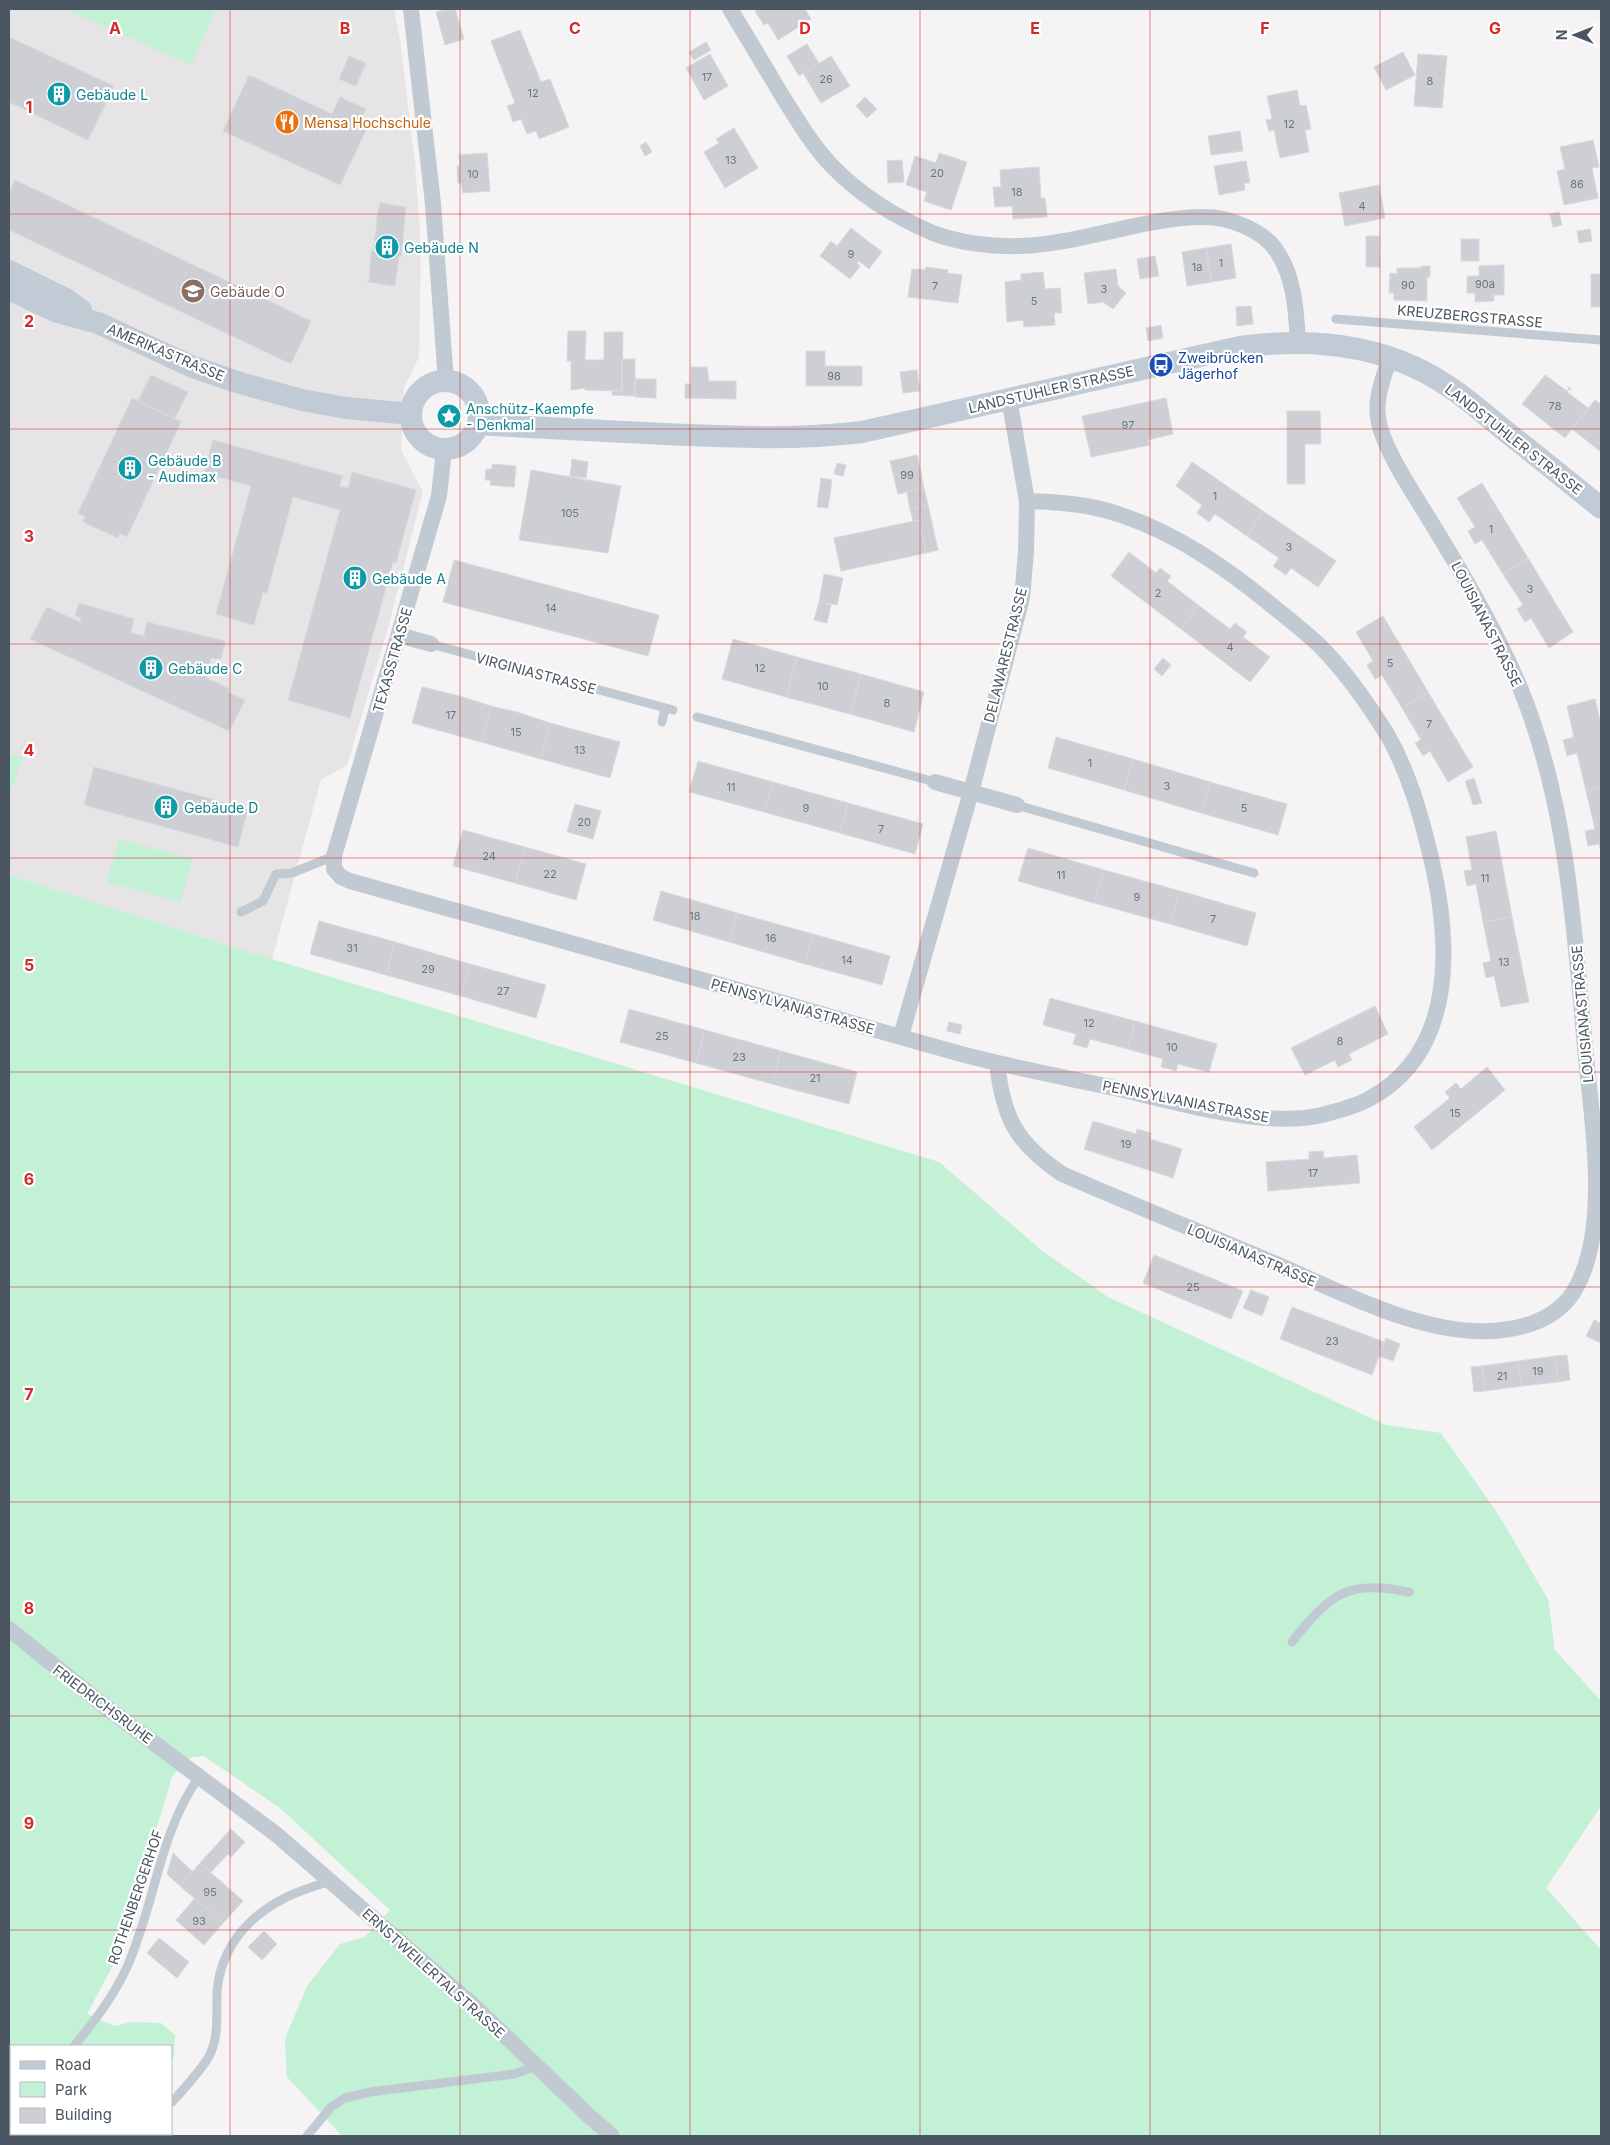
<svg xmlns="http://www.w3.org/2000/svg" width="1610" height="2145" viewBox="0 0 1610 2145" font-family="Inter,sans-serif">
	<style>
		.education { fill: #e6e4e5 }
		.green { fill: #c3f1d5 }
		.building { fill: #cdcfd5; stroke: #d7d9de }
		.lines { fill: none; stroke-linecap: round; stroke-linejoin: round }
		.lane { stroke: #c1cad2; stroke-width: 9 }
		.street { stroke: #c1cad2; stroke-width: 16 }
		.secondary { stroke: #c1cbd6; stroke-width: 22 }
		.grid { fill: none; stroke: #d62828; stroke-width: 1; stroke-opacity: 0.55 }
		.labels { text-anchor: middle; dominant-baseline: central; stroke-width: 4.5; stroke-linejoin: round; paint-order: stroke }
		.number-label { font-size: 11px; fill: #6b747e }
		.culture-label { font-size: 14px; fill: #0d838f; stroke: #fff; text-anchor: start }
		.food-label { font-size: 14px; fill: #c56008; stroke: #fff; text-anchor: start }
		.education-label { font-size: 14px; fill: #785e54; stroke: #fff; text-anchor: start }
		.street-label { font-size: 14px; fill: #4a5661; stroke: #fff }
		.transit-label { font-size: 14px; fill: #164399; stroke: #fff; text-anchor: start }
		.grid-label { font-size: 16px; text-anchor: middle; font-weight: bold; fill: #d62828; stroke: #fff; stroke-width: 4.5; stroke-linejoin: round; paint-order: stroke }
	</style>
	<rect width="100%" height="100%" fill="#f5f3f3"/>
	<path class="education" d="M9,9H394L400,39L415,163L421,246L419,357L404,388L401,450L423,492L389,624L347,765L321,780L272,959L9,875Z"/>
	<path class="green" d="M65,9H216L191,65Z
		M9,754L22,758L9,797Z
		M119,839L192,859L181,902L107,882Z
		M9,875L272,959L939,1162L1040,1249L1108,1297L1386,1425L1441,1433L1498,1514L1548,1599L1555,1650L1601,1701V1806L1546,1888L1601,1950V2136H342L287,2077L285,2039L307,1986L340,1944L365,1937L390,1910L280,1808L204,1756L188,1758L172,1777L118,1956L87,2014L114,2026L132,2022L161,2023L175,2035L174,2057L171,2061V2046H11V2134H112L110,2136H9Z"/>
	<path class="building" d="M449,9H455L464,39L445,45L436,12Z
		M758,9H805L811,19L778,40L768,23L764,25L755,11Z
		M520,30L541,82L550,79L569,127L539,139L536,131L527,134L521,119L513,122L507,106L515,103L491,41Z
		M9,37L114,86L88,140L9,102Z
		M706,42L711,50L694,60L689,52Z
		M807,44L819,63L799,76L787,56Z
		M1403,52L1415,75L1386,90L1374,67Z
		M710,54L728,86L704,100L686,68Z
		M1418,54L1447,56L1442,108L1414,106Z
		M349,56L366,63L356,86L339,79Z
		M831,56L850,86L821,103L803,73Z
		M249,75L332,114L340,97L366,109L359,124L367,128L340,185L223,131Z
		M1297,90L1300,106L1306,105L1311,129L1305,130L1309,152L1280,158L1274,130L1269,131L1266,120L1272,119L1267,96Z
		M865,97L877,109L867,118L856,106Z
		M734,128L758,168L725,188L704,152L719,143L716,139Z
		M1240,131L1243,151L1211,155L1208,136Z
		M1593,140L1599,167L1592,168L1598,198L1564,205L1557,171L1565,169L1560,147Z
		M646,142L652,152L645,156L640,146Z
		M487,153L490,191L463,193L461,183H458L457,166H460L459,155Z
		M939,153L967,162L951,210L924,201L927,192L906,185L915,156L936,163Z
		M902,160L904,182L888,183L887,161Z
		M1246,161L1250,183H1244L1245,190L1219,195L1214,166Z
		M1039,167L1041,198H1045L1047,217L1013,219L1012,206L995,207L993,187H1001L1000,170Z
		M15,180L311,321L291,364L9,230V193Z
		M1379,185L1385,218L1345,226L1339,193Z
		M380,203L406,207L401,257L399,256L397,270L399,271H397L395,285L396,286L367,282L369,281L371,251L373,252L375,238L373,237H375L377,223H376Z
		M1559,212L1562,225L1553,227L1550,214Z
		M851,228L882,252L869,269L859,261L857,263L860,266L850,279L820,256L831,241L837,246Z
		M1590,229L1592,241L1579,243L1577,231Z
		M1366,236H1379L1380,267H1366Z
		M1461,239H1479V261H1461Z
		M1231,244L1236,278L1212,282L1206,248Z
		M1206,248L1212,282L1187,286L1182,252Z
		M1155,256L1159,276L1140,279L1137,259Z
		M1504,265V295H1494V301L1475,302V293H1467V276H1479V266Z
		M1421,266H1430V277H1427V301L1394,300V293H1389L1390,273L1397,274V268H1421Z
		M926,267L948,270L947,273L962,275L958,303L908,297L912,269L925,270Z
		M1116,269L1118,286L1126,293L1113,309L1103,302L1088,304L1084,273Z
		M1043,272L1045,289L1060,288L1062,313H1054L1055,325L1024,327L1023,320L1007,322L1005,282L1021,280V274Z
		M1591,274H1601V307H1591Z
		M1251,306L1253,324L1237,326L1236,307Z
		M1161,325L1163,338L1148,341L1146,328Z
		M568,331H586L585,360H604V332H623L622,391L585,390V388L571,390V361H567Z
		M806,351H825V366H862V386H806Z
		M622,359H635V396L612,395V391H622Z
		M691,367H707L709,381H736V399L685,398V384H691Z
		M917,370L920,391L903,393L900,372Z
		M151,375L188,392L175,418L138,401Z
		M1545,375L1567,391L1569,388L1567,386L1572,390L1569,389L1567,392L1588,408L1565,438L1522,404Z
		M635,379H656V398L635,397Z
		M132,398L181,422L127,537L120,533L118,538L83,522L85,517L78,513Z
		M1166,398L1173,434L1148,440L1150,445L1091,457L1082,416Z
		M1595,400L1601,404V452L1572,429Z
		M1287,411H1320L1321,444H1305V484H1287Z
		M213,440L343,476L339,486L344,487L348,488L352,472L416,490L396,563L393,562L350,718L288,700L340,510L293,497L267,593L263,592L254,625L216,614L251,486L204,473Z
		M917,455L924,488L898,494L890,461Z
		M572,459L588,462L586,478L570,476Z
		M1192,462L1263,511L1247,536L1215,514L1209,522L1197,513L1202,505L1176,486Z
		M837,463L846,465L843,476L834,474Z
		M492,464L516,466L514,487L490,485L491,480H485L486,469H492Z
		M531,470L621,486L608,553L519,540Z
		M821,478L832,480L828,508L817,507Z
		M1482,483L1528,558L1503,574L1482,540L1475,544L1468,531L1475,527L1457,498Z
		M924,488L928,505L910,509L907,492Z
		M928,505L938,550L926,553L919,520L913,521L910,509Z
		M1263,511L1336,561L1318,587L1291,568L1286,575L1273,566L1279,558L1247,536Z
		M919,520L926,553L841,571L834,538Z
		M1129,552L1156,573L1160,568L1171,576L1167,581L1198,605L1181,629L1111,576Z
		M1528,558L1573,632L1549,648L1531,618L1525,622L1517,609L1523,605L1503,574Z
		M454,560L659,615L648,656L443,602Z
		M824,574L843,578L837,605L819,602Z
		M819,602L831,605L827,623L814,620Z
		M79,603L134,619L131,633L144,636L147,622L225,641L221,659L211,658L207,678L229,689L228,692L245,700L229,731L30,639L47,607L80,622L81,618L75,616Z
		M1198,605L1230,629L1235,623L1247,632L1243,637L1270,657L1250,682L1181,629Z
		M1383,616L1428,692L1402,708L1382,675L1375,679L1367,665L1373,661L1356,632Z
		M733,639L797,657L786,697L722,679Z
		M797,657L861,674L850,714L786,697Z
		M1163,658L1171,665L1162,676L1154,669Z
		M861,674L924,692L914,732L850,714Z
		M422,687L456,695L491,706L481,742L412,723Z
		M1428,692L1473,767L1448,782L1430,751L1423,756L1415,743L1421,740L1402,708Z
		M1595,699L1601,724V787L1586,791L1577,753L1567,756L1563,740L1574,737L1567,706Z
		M491,706L517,712L550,723L541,759L481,742Z
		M550,723L620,742L610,778L541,759Z
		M1056,737L1133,759L1124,790L1048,768Z
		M1133,759L1210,782L1201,813L1124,790Z
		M698,761L773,782L764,812L689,792Z
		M94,767L248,809L238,847L84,805Z
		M1474,778L1482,803L1473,805L1465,781Z
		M773,782L848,803L840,833L764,812Z
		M1210,782L1287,804L1278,835L1201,813Z
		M1601,787V852L1599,844L1588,846L1585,831L1595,829L1586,791Z
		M848,803L923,824L915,854L840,833Z
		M575,804L601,811L593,839L567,832Z
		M463,830L525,847L515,883L453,866Z
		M1496,831L1512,917L1483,922L1476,884L1467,886L1464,871L1472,870L1466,837Z
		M525,847L586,864L576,900L515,883Z
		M1028,848L1104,870L1094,903L1018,881Z
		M1104,870L1180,891L1170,924L1094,903Z
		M661,891L737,913L729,942L653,920Z
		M1180,891L1256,913L1247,946L1170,924Z
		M737,913L813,934L805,964L729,942Z
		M1512,917L1529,1002L1501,1007L1494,976L1486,978L1483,963L1491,961L1483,922Z
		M319,921L395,942L386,975L310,954Z
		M813,934L890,956L882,985L805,964Z
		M395,942L470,964L461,996L386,975Z
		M470,964L546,985L536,1018L461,996Z
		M1050,998L1135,1021L1128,1049L1090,1039L1087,1048L1073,1044L1076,1034L1043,1025Z
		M1375,1006L1388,1034L1349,1054L1352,1060L1338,1067L1335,1060L1305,1075L1291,1048Z
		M629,1009L705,1030L696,1063L620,1042Z
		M1135,1021L1217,1044L1209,1072L1178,1064L1176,1071L1161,1067L1163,1059L1128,1049Z
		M949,1022L962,1025L960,1034L947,1031Z
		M705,1030L781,1051L772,1084L696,1063Z
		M781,1051L857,1072L849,1104L772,1084Z
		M1487,1067L1505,1090L1432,1150L1414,1127L1450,1098L1445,1092L1456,1083L1461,1089Z
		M1093,1121L1136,1134L1137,1129L1151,1133L1150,1139L1182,1149L1173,1178L1084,1149Z
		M1323,1151L1324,1158L1357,1155L1360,1183L1268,1191L1266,1162L1309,1159V1152Z
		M1154,1255L1243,1291L1231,1319L1143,1283Z
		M1251,1290L1269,1297L1262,1316L1243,1308Z
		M1292,1307L1384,1342L1372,1375L1280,1339Z
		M1594,1320L1601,1323V1343L1586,1336Z
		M1386,1338L1400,1344L1393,1361L1379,1356Z
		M1567,1355L1570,1380L1558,1382L1555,1356Z
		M1555,1356L1558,1382L1522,1386L1518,1361Z
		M1518,1361L1522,1386L1485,1391L1482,1366Z
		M1482,1366L1485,1391L1474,1392L1471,1367Z
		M231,1829L245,1842L231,1857L228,1854L211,1872L200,1863Z
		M173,1853L193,1872L180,1886L167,1874Z
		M200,1863L243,1901L223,1923L180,1886Z
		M195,1898L223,1923L204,1945L176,1920Z
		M264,1931L277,1944L262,1960L248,1947Z
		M159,1938L189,1962L177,1978L147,1953Z"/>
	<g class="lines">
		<path class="lane" d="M1336,319L1601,340
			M431,644L673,710
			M697,717L935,782
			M662,722L665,708
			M1017,805L1254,873
			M241,912L263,901L276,874L292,873L334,856
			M1292,1642C1329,1595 1347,1579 1409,1592
			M74,2046C95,2021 114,1996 127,1967C155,1905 159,1833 199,1777
			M171,2103C184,2089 198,2074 208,2058C220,2038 216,2013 217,1991C221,1949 246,1918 283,1899C297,1891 314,1887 329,1881
			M9,2116L11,2114
			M140,2136L142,2134
			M307,2136L331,2107L345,2098L370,2092L514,2074L536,2066"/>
		<path class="street" d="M411,9L433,204L446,381
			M730,9C747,37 764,65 781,94C796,118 812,145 832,166C861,196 895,217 933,233C959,243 992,247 1020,246C1081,244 1141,218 1201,217C1228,216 1264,230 1278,253C1295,280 1296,311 1298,342
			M444,450L439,496L334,856V869L341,877L350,881C482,918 613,955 745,992C813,1011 880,1032 947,1050C1002,1066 1059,1076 1115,1088C1173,1101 1264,1129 1322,1115C1336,1111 1354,1107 1367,1100C1456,1054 1451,946 1432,862C1422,819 1410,775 1388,736C1369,705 1345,671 1319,645C1305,632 1290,620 1275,608C1229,570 1178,534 1121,515C1090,504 1058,502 1027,501
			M399,635L431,644
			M935,782L1017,805
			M901,1036L971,792L1022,598L1026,552L1027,501L1009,398
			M997,1063C1003,1118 1016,1143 1062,1174C1131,1204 1200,1232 1269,1261C1338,1290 1427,1340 1503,1330C1535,1326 1564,1313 1578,1284C1610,1220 1591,1115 1585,1047C1574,926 1567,804 1521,690C1498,634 1466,579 1434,527C1418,500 1381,447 1378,417C1375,397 1384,376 1390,357
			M9,1629L107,1708L277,1835L475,2007L588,2115L612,2136"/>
		<path class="secondary" d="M9,271L66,299L81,310
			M9,289L57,312L98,323L193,367L240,383L302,400L346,408L411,414
			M411 415a34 34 0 1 1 68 0a34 34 0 1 1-68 0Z
			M479,424C541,428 603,431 665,434C731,437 796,440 862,432L1240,347C1299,339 1359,342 1414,367C1448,382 1476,407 1504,430C1537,456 1569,482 1601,508"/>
	</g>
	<path class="grid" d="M230,9V2136M460,9V2136M690,9V2136M920,9V2136M1150,9V2136M1380,9V2136M9,214H1601M9,429H1601M9,644H1601M9,858H1601M9,1072H1601M9,1287H1601M9,1502H1601M9,1716H1601M9,1930H1601"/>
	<defs>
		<symbol id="building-disc" viewBox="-11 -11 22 22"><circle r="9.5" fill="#0f9aa8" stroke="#fff"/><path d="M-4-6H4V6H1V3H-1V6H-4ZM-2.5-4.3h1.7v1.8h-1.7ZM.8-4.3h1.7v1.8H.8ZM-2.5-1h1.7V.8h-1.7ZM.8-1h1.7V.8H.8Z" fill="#fff"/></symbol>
		<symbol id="restaurant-disc" viewBox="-11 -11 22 22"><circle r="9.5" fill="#e8710a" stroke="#fff"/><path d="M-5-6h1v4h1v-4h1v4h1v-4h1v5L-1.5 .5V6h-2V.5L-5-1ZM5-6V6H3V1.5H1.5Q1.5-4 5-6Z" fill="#fff"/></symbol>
		<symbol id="university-disc" viewBox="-11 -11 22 22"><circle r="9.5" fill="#8d6e63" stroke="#fff"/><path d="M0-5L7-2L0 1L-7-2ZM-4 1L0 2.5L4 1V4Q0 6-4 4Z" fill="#fff"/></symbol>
		<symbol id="bus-disc" viewBox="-11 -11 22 22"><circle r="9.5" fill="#1a4fb4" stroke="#fff"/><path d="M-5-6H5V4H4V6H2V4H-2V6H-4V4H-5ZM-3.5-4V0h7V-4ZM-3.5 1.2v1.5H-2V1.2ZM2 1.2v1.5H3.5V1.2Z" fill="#fff"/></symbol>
		<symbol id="sight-disc" viewBox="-11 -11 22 22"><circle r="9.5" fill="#0f9aa8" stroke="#fff"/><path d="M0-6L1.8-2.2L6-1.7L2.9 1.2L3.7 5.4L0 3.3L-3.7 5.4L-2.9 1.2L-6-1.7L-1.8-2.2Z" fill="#fff"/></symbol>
	</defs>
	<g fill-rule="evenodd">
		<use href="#building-disc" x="45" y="80" width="28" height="28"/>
		<use href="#restaurant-disc" x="273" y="108" width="28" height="28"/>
		<use href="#building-disc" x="373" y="233" width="28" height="28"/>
		<use href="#university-disc" x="179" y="277" width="28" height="28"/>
		<use href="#bus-disc" x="1147" y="351" width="28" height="28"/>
		<use href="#sight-disc" x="435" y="402" width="28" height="28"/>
		<use href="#building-disc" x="116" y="454" width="28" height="28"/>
		<use href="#building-disc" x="341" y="564" width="28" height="28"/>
		<use href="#building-disc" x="137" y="654" width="28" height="28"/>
		<use href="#building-disc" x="152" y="793" width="28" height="28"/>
	</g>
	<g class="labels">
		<g class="number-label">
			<text x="707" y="77">17</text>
			<text x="826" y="79">26</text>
			<text x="1430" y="81">8</text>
			<text x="533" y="93">12</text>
			<text x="1289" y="124">12</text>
			<text x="731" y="160">13</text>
			<text x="937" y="173">20</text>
			<text x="473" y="174">10</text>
			<text x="1577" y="184">86</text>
			<text x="1017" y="192">18</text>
			<text x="1362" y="206">4</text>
			<text x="851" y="254">9</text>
			<text x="1221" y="263">1</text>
			<text x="1197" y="267">1a</text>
			<text x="1485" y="284">90a</text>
			<text x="1408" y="285">90</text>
			<text x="935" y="286">7</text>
			<text x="1104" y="289">3</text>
			<text x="1034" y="301">5</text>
			<text x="834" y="376">98</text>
			<text x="1555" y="406">78</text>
			<text x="1128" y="425">97</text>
			<text x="907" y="475">99</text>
			<text x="1215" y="496">1</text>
			<text x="570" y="513">105</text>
			<text x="1491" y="529">1</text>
			<text x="1289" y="547">3</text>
			<text x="1530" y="589">3</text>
			<text x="1158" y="593">2</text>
			<text x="551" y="608">14</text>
			<text x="1230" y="647">4</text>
			<text x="1390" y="663">5</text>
			<text x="760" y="668">12</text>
			<text x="823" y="686">10</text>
			<text x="887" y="703">8</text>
			<text x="451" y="715">17</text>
			<text x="1429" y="724">7</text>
			<text x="516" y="732">15</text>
			<text x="580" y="750">13</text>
			<text x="1090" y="763">1</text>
			<text x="1167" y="786">3</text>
			<text x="731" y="787">11</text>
			<text x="806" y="808">9</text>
			<text x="1244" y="808">5</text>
			<text x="584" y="822">20</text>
			<text x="881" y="829">7</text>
			<text x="489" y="856">24</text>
			<text x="550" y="874">22</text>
			<text x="1061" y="875">11</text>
			<text x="1485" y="878">11</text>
			<text x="1137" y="897">9</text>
			<text x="695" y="916">18</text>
			<text x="1213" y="919">7</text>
			<text x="771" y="938">16</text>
			<text x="352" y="948">31</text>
			<text x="847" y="960">14</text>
			<text x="1504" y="962">13</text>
			<text x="428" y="969">29</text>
			<text x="503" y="991">27</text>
			<text x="1089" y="1023">12</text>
			<text x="662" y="1036">25</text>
			<text x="1340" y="1041">8</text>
			<text x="1172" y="1047">10</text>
			<text x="739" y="1057">23</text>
			<text x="815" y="1078">21</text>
			<text x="1455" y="1113">15</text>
			<text x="1126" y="1144">19</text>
			<text x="1313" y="1173">17</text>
			<text x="1193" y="1287">25</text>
			<text x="1332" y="1341">23</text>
			<text x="1538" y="1371">19</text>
			<text x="1502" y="1376">21</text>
			<text x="210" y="1892">95</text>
			<text x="199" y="1921">93</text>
		</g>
		<g class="culture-label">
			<text x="76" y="94">Gebäude L</text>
			<text x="404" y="247">Gebäude N</text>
			<text x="466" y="408">Anschütz-Kaempfe<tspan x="466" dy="16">- Denkmal</tspan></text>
			<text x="148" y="460">Gebäude B<tspan x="148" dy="16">- Audimax</tspan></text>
			<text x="372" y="578">Gebäude A</text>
			<text x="168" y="668">Gebäude C</text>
			<text x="184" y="807">Gebäude D</text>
		</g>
		<g class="food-label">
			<text x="304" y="122">Mensa Hochschule</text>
		</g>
		<g class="education-label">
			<text x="210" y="291">Gebäude O</text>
		</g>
		<g class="street-label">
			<text transform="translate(1470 316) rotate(5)">KREUZBERGSTRASSE</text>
			<text transform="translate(166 352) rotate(23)">AMERIKASTRASSE</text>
			<text transform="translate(1051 389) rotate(-13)">LANDSTUHLER STRASSE</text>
			<text transform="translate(1514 439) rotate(38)">LANDSTUHLER STRASSE</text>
			<text transform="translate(1487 624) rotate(63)">LOUISIANASTRASSE</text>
			<text transform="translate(1005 655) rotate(-76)">DELAWARESTRASSE</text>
			<text transform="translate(392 660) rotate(-74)">TEXASSTRASSE</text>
			<text transform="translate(536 673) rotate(15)">VIRGINIASTRASSE</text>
			<text transform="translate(793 1006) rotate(16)">PENNSYLVANIASTRASSE</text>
			<text transform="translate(1582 1014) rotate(-95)">LOUISIANASTRASSE</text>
			<text transform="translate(1186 1101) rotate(11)">PENNSYLVANIASTRASSE</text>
			<text transform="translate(1252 1255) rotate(23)">LOUISIANASTRASSE</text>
			<text transform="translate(103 1704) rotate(37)">FRIEDRICHSRUHE</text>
			<text transform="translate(135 1897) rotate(-71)">ROTHENBERGERHOF</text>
			<text transform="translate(434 1973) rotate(42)">ERNSTWEILERTALSTRASSE</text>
		</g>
		<g class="transit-label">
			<text x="1178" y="357">Zweibrücken<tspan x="1178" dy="16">Jägerhof</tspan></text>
		</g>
	</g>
	<g class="grid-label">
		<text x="115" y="34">A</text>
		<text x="345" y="34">B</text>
		<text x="575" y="34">C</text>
		<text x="805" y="34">D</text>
		<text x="1035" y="34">E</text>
		<text x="1265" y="34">F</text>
		<text x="1495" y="34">G</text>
		<text x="29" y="113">1</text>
		<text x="29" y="327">2</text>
		<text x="29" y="542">3</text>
		<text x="29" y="756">4</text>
		<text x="29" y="971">5</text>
		<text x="29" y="1185">6</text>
		<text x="29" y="1400">7</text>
		<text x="29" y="1614">8</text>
		<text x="29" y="1829">9</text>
	</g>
	<rect width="1610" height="2145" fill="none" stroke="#4a5661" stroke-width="20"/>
	<rect x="10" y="2045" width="162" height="90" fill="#ffffff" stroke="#b7bbc0"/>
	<rect x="20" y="2061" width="25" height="8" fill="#c1cbd6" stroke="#b7bbc0"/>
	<text x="55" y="2070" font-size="15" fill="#4a5661">Road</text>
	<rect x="20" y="2082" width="25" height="15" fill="#c3f1d5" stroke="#b7bbc0"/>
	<text x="55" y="2095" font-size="15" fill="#4a5661">Park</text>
	<rect x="20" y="2108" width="25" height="15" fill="#cdcfd5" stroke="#b7bbc0"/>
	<text x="55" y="2120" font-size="15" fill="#4a5661">Building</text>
	<g transform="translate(1575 35) rotate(270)" stroke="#ffffff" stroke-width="4" paint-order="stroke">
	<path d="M0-4L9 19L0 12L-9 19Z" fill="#4a5661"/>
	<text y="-8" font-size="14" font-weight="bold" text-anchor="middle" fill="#4a5661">N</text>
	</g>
</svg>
